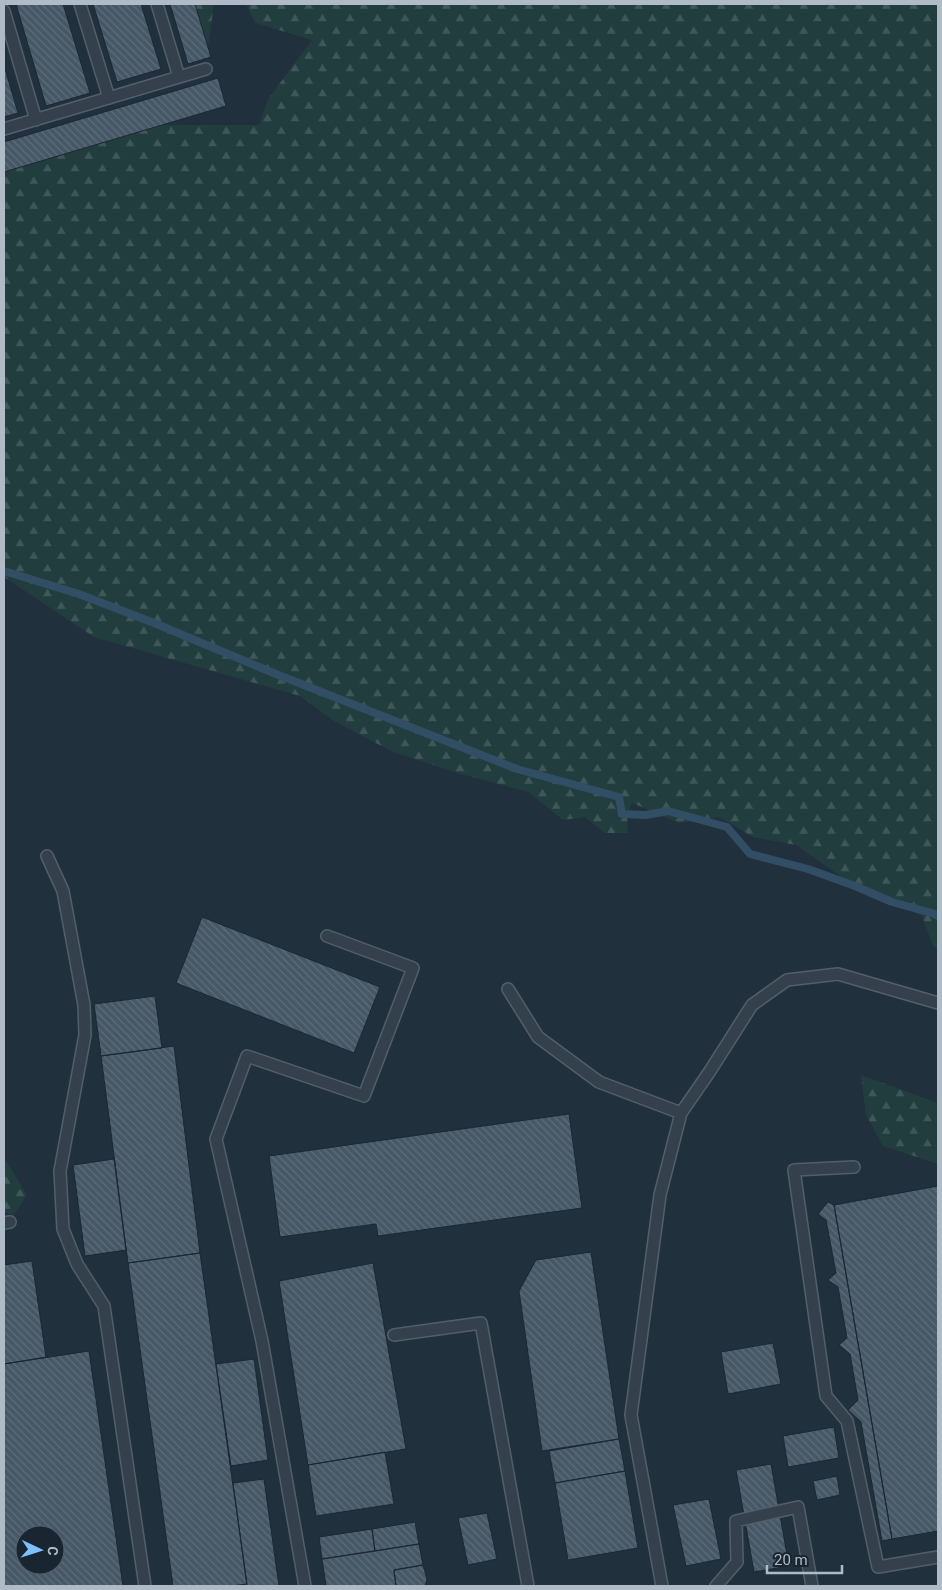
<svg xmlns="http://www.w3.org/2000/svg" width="942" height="1590" viewBox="0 0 942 1590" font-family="Roboto,sans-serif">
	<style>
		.forest { fill: url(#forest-firs) }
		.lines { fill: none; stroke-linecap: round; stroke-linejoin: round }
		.stream { stroke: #324e65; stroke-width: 8 }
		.building { fill: url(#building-back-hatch); stroke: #1b2833; fill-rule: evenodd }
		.service-casing { stroke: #525f6a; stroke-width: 14 }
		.service { stroke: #34414c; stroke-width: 11 }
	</style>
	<defs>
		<pattern id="forest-firs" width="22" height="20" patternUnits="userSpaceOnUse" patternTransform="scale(1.25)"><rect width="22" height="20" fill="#223d3d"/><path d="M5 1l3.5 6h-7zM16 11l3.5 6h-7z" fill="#405758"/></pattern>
		<pattern id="building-back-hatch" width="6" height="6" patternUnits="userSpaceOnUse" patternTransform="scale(1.25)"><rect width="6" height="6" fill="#465765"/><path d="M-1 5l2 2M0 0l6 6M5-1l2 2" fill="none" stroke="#5e6d7a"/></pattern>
	</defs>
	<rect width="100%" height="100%" fill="#20303c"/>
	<path class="forest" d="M195,4H214L208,47Z
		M246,4H938V948L933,946L922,916L856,887L796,845L753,837L719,817L679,823L632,803L627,814L628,833H605L585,817L563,820L528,792L461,774L393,752L334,721L300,696L94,637L4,577V172L162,125H259L268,99L312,40L255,23Z
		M861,1075L938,1103V1164L883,1146L866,1115Z
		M7,1162L27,1195L13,1216L4,1212V1163Z"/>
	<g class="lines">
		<path class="stream" d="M4,571L79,594L154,623L276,674L517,769L619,797L622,814L646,815L668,811L727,827L750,854L808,869L855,886L892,902L932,913L938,916"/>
	</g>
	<path class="building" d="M16,4H63L90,93L46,106Z
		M93,4H141L161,69L117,82Z
		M170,4H195L211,57L188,64Z
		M4,65L18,113L4,117Z
		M218,78L226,106L4,172V142Z
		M202,917L380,987L354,1053L176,983Z
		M155,996L162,1048L101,1056L94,1004Z
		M174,1046L200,1253L128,1263L101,1056Z
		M569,1114L582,1208L378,1236L376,1224L280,1237L269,1156Z
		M114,1159L126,1250L85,1256L73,1165Z
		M938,1186V1531L892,1539L834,1205Z
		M828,1202L834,1205L892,1539L882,1541L861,1422L848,1410L858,1400L850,1354L839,1345L847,1338L838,1287L828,1280L836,1273L826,1220L818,1214Z
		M591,1252L619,1439L542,1451L519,1291L536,1260Z
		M200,1253L247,1584L231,1586H173L128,1263Z
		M32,1261L46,1357L4,1364V1265Z
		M373,1263L406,1449L308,1465L279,1281Z
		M773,1343L781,1384L728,1394L721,1352Z
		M89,1351L123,1586H4V1364ZM25,1535H55V1565H25Z
		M254,1359L268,1460L231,1466L216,1364Z
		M834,1427L839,1458L788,1467L783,1436Z
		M619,1439L625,1471L555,1483L549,1451Z
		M385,1452L394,1504L316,1516L308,1465Z
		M771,1464L789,1566L754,1572L736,1470Z
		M625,1471L638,1548L568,1560L555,1483Z
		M837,1476L840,1495L817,1500L813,1481Z
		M264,1479L279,1586H247L233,1483Z
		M709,1499L721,1559L686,1566L673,1505Z
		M487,1513L497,1559L468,1565L458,1518Z
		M415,1522L419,1544L375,1551L372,1529Z
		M372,1529L375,1551L322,1559L319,1537Z
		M419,1544L423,1565L394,1570L396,1586H326L322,1559Z
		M423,1565L427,1579L425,1586H396L394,1570Z"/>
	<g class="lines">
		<defs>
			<path id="service" d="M80,4L109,98
				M157,4L179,77
				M4,11L36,120
				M4,129L206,69
				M47,856L63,891L84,1005L85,1035L60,1171L63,1229L77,1264L104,1306L145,1586
				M508,989L538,1037L599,1082L681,1113
				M854,1167L794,1170L826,1396L847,1421L878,1567L938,1557
				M4,1223L10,1222
				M394,1335L481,1323L528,1586
				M305,1586L262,1341L216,1139L247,1056L364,1096L413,968L327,936
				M662,1586L631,1415L660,1195L681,1113L710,1071L752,1005L787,980L838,974L938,1003
				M716,1586L737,1562L736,1521L798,1507L812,1586"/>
		</defs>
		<use href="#service" class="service-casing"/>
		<use href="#service" class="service"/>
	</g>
	<rect width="942" height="1590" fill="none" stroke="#afbcc8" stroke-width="10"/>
	<g transform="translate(40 1550) rotate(94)"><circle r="24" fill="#192631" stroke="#55626d"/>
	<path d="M0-4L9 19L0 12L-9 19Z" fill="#7dc0ff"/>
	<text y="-8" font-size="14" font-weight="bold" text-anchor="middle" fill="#afbcc8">С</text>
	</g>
	<path d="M767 1565v8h75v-8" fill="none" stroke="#afbcc8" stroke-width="2.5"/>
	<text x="774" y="1565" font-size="15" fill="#afbcc8" stroke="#192631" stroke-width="4" paint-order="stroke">20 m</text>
</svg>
